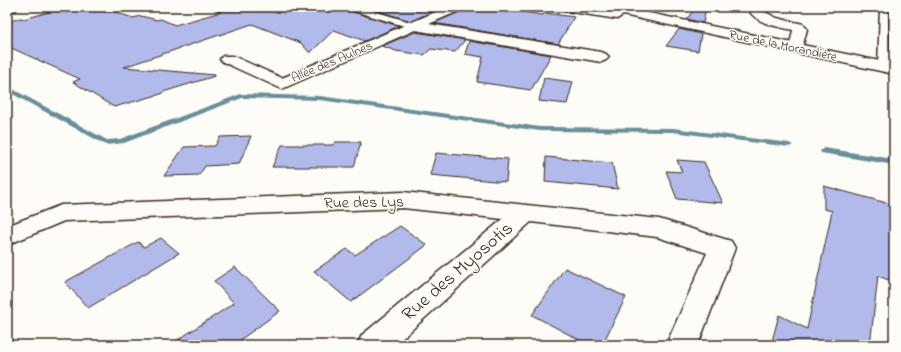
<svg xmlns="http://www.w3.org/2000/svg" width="901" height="352" viewBox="0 0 901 352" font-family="'Indie Flower',sans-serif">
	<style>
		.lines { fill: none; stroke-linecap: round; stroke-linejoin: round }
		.stream { fill: #6a8f98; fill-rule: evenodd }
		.building { fill: #b2baeb; stroke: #3b2a1e }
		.lane-casing { stroke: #3b2a1e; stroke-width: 3 }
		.street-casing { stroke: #3b2a1e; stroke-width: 3 }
		.secondary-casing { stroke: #3b2a1e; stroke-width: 3 }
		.lane { fill: #fdfcf7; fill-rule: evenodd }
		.street { fill: #fdfcf7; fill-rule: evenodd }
		.secondary { fill: #fdfcf7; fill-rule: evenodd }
		.labels { text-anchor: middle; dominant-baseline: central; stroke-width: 3; stroke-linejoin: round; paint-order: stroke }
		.far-street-label { font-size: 13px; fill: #3b2a1e; stroke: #fdfcf7 }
		.street-label { font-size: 16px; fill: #3b2a1e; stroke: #fdfcf7 }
		.near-street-label { font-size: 19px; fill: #3b2a1e; stroke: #fdfcf7 }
	</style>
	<rect width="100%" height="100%" fill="#fdfcf7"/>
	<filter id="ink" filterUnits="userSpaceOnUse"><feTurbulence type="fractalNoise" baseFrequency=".025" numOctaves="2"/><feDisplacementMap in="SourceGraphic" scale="8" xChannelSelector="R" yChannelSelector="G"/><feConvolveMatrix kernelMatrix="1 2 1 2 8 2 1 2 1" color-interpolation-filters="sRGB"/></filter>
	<g filter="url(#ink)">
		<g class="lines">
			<path class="stream" d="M7,86L107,140L120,139L241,94L320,96L540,127L673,128L789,143L793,145L789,147L673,132L540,131L320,100L242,98L124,143L106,145L7,91Z
				M824,148L894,159V165L821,153L820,151Z"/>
		</g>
		<path class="building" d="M67,7L78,9L100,7L133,18L141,16L157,20L161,19L175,25L221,12L213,9L214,7H345L347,10L399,26L365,41L334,30L310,53L301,43L252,24L124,67L215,75V76L163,92L161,94L114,107L73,82L80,79L7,46V22L21,18L24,19Z
			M365,7H443L411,21Z
			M464,7H489L543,15L545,13L574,17L558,44L434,23L462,11Z
			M696,7H706L703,23L687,19Z
			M679,29L701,34L698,51L666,46Z
			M415,32L465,40L455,52L431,49L424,55L396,51L382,46Z
			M469,41L551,55L531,90L477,82L483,57L465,54Z
			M544,78L573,82L567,104L539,101Z
			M251,136L239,164L205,166L199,175L164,176L184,147L215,146L220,137Z
			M335,142H361L354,167H272L282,145H333Z
			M436,153L508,159L506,182L430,175Z
			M546,157L612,163L618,189L545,182Z
			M677,160L704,162L723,203L677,199L666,171L682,172Z
			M824,186L894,205V282L878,276L870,345H771L779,315L807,329L832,211L824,209Z
			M400,226L427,245L351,302L314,271L347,249L355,255Z
			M161,238L179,253L88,308L65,282L138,242L144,247Z
			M235,267L280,311L233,345H170L234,303L214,281Z
			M565,268L626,297L602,345H589L532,315Z"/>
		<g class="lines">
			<defs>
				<path id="lane" d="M346,7H360L417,24L419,26L417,28H411L347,9Z
					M880,7H888L890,67L884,70L878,67Z"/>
				<path id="street" d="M7,7H18L16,10L7,12Z
					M447,7H463L461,10L429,24L601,52L606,54L609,57L606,60L601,62L415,30L282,89L223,62L220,59L223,56H233L282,78Z
					M752,7H764L763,11L777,18L803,24L807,29L801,52H791L789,49L793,30C780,27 758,24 750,12Z
					M403,192L659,219L731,241L735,248L698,345H666L707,253L657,237L531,222L395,345H357L362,335L503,219L403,208L64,221L7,245V226L61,205Z"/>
				<path id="secondary" d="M559,7H620L894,64V74L623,15L617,19L565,11Z"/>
			</defs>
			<use href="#lane" class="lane-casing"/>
			<use href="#street" class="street-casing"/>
			<use href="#secondary" class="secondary-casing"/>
			<use href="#lane" class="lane"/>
			<use href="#street" class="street"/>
			<use href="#secondary" class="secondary"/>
		</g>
	</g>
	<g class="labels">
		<g class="far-street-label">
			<text transform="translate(783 46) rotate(12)">Rue de la Morandière</text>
			<text transform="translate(332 62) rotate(-23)">Allée des Aulnes</text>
		</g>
		<g class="street-label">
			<text transform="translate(364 203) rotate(-1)">Rue des Lys</text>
		</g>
		<g class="near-street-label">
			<text transform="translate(458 272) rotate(-41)">Rue des Myosotis</text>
		</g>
	</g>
	<rect width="901" height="352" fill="none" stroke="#fdfcf7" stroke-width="24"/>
	<rect x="12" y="12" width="877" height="328" fill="none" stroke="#3b2a1e" stroke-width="1.5" filter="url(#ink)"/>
</svg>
